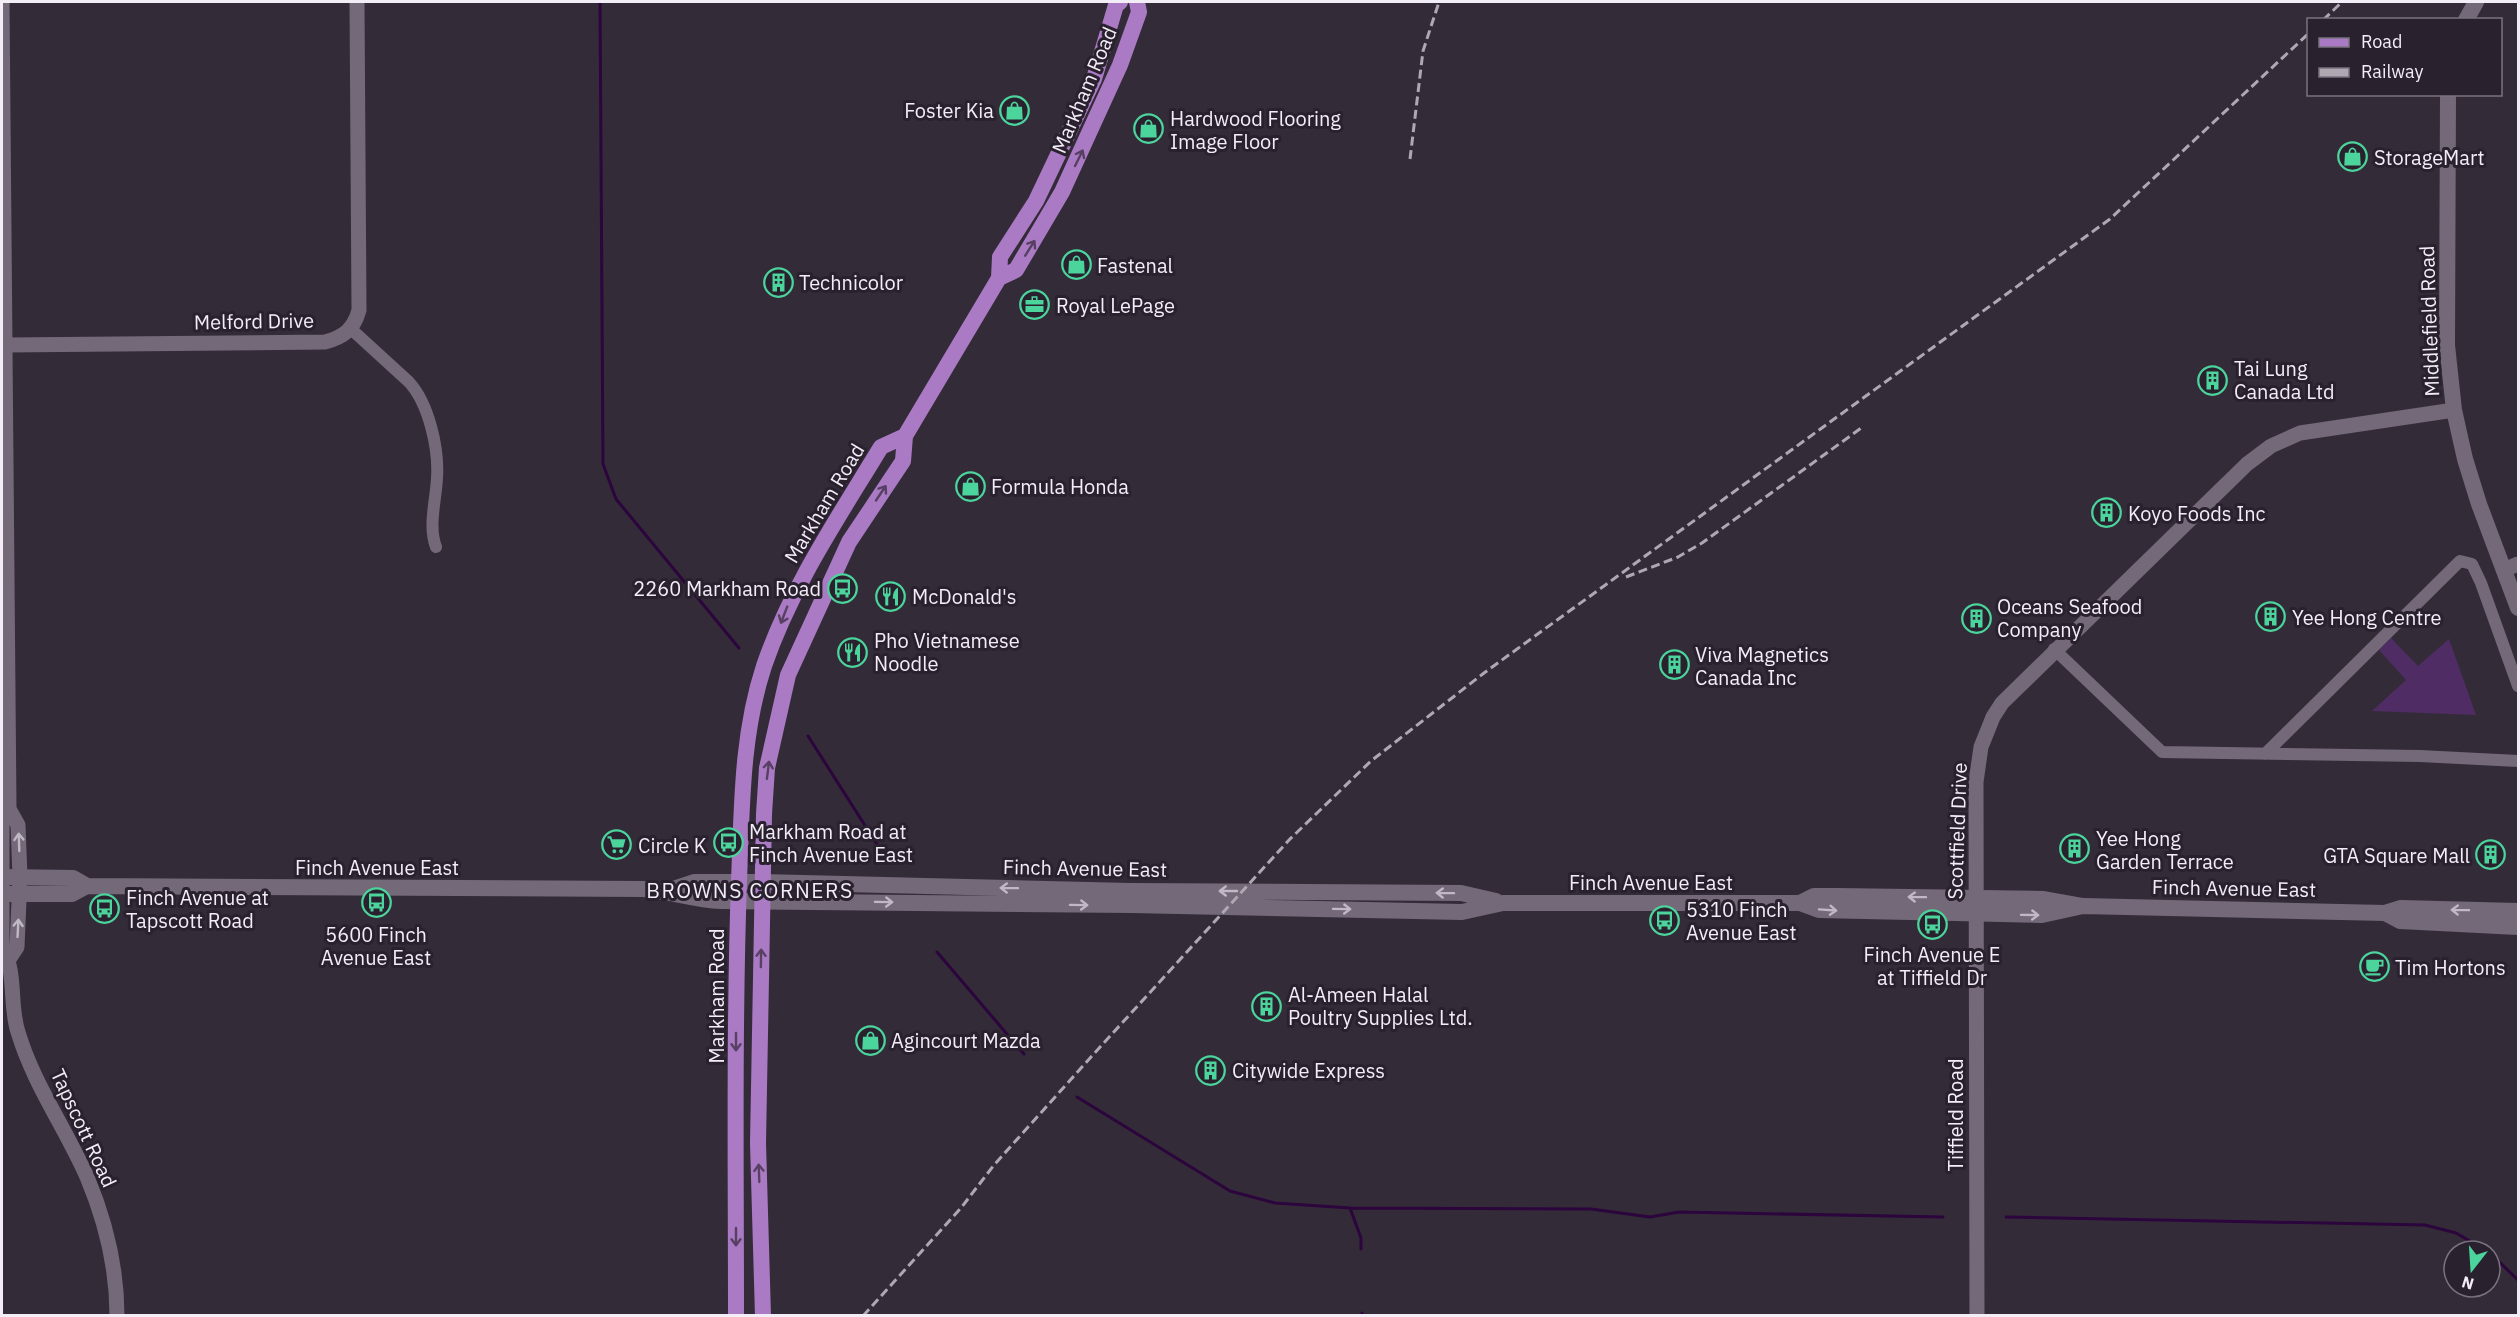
<svg xmlns="http://www.w3.org/2000/svg" width="2520" height="1317" viewBox="0 0 2520 1317" font-family="'IBM Plex Sans',sans-serif">
	<style>
		.green { fill: #4f2c63 }
		.lines { fill: none; stroke-linecap: round; stroke-linejoin: round }
		.stream { stroke: #2b053c; stroke-width: 3 }
		.minor { stroke: #736979; stroke-width: 12 }
		.tertiary { stroke: #736979; stroke-width: 15 }
		.secondary { stroke: #736979; stroke-width: 16 }
		.primary { stroke: #aa7bc4; stroke-width: 16 }
		.rail { stroke: #afa8b3; stroke-width: 3; stroke-dasharray: 9 4.5; stroke-linecap: butt }
		.oneway { stroke: #574063 }
		.oneway2 { stroke: #c0b8c5 }
		.labels { text-anchor: middle; dominant-baseline: central; stroke-width: 6; stroke-linejoin: round; paint-order: stroke }
		.street-label { font-size: 20px; fill: #f3edf7; stroke: #2a212f }
		.poi-label { font-size: 20px; fill: #f3edf7; stroke: #2a212f; text-anchor: start }
		.neighbourhood-label { font-size: 21px; letter-spacing: 1.5px; fill: #f3edf7; stroke: #2a212f }
	</style>
	<rect width="100%" height="100%" fill="#342b39"/>
	<path class="green" d="M2391,638L2418,666L2449,639L2476,715L2372,711L2406,680L2379,650Z"/>
	<g class="lines">
		<path class="stream" d="M600,2L603,464L616,499L739,648
			M808,736L880,849
			M937,952L1024,1054
			M1077,1097L1230,1191L1275,1203L1350,1208L1591,1209L1650,1217L1679,1212L1943,1217
			M1350,1208L1361,1238V1249
			M2006,1217L2425,1225L2456,1233L2487,1251
			M2490,1253L2518,1280
			M1362,1313V1316"/>
		<path class="minor" d="M351,329L409,382C429,404 439,449 437,478C436,500 428,526 436,547
			M2054,649L2162,752L2420,756L2518,761
			M2265,754L2460,561L2472,564L2481,583L2518,686"/>
		<path class="tertiary" d="M2,2L9,809L2,823V947C17,972 9,1005 18,1032C33,1083 66,1129 87,1177C106,1222 117,1267 117,1316
			M6,345L325,342C344,337 354,329 359,310L357,2
			M2504,570L2518,564
			M9,809L18,825L20,877L17,947L9,959
			M1977,1316L1976,782L1981,747L1993,717L2002,703L2247,464L2271,446L2300,433L2454,410"/>
		<path class="secondary" d="M2466,20L2476,2
			M2448,94L2447,345L2454,410L2465,459L2479,504L2518,608
			M2,877L73,878L87,886
			M667,891L694,882H762L1130,891L1461,893L1496,901
			M2,894H72L87,886L643,889C670,891 694,900 721,901L1131,905L1462,912L1503,903H1800L1819,910L2042,915L2083,906
			M1800,903L1814,896H1837L2044,899L2083,906L2385,913L2401,908L2518,911
			M2385,913L2400,921L2518,927"/>
		<path class="primary" d="M999,278L1016,270L1062,192L1120,65L1139,12L1137,2
			M736,1316C736,1171 734,1026 739,881C742,809 741,736 764,666C791,587 838,518 881,447L905,436
			M763,1316L758,1143L764,814L767,768L788,675L849,542L903,461L905,436L999,278L1000,257L1036,201L1094,79L1116,5L1120,2"/>
		<path class="rail" d="M2323,20L2342,2
			M1410,159L1423,51L1439,2
			M1626,577L1678,557L1702,543L1864,426
			M863,1316L961,1208L994,1165L1091,1057L1290,839L1371,761L1484,673L2110,219L2308,34"/>
	</g>
	<defs><path id="oneway-shaft" d="M-6 0H5M1.5-3L5.5 0L1.5 3" fill="none" stroke-width="1.6" stroke-linecap="round" stroke-linejoin="round" transform="scale(1.5)"/></defs>
	<g class="oneway">
		<use href="#oneway-shaft" transform="translate(1079 158) rotate(-64)"/>
		<use href="#oneway-shaft" transform="translate(1030 248) rotate(-58)"/>
		<use href="#oneway-shaft" transform="translate(881 493) rotate(-56)"/>
		<use href="#oneway-shaft" transform="translate(784 615) rotate(111)"/>
		<use href="#oneway-shaft" transform="translate(768 770) rotate(-83)"/>
		<use href="#oneway-shaft" transform="translate(761 958) rotate(-89)"/>
		<use href="#oneway-shaft" transform="translate(736 1042) rotate(90)"/>
		<use href="#oneway-shaft" transform="translate(759 1173) rotate(-92)"/>
		<use href="#oneway-shaft" transform="translate(736 1237) rotate(90)"/>
	</g>
	<g class="oneway2">
		<use href="#oneway-shaft" transform="translate(19 842) rotate(-92)"/>
		<use href="#oneway-shaft" transform="translate(1009 888) rotate(-179)"/>
		<use href="#oneway-shaft" transform="translate(1228 891) rotate(-180)"/>
		<use href="#oneway-shaft" transform="translate(1445 893) rotate(-179)"/>
		<use href="#oneway-shaft" transform="translate(1917 897) rotate(-179)"/>
		<use href="#oneway-shaft" transform="translate(884 902) rotate(1)"/>
		<use href="#oneway-shaft" transform="translate(1079 905) rotate(1)"/>
		<use href="#oneway-shaft" transform="translate(1342 909) rotate(1)"/>
		<use href="#oneway-shaft" transform="translate(1828 910) rotate(4)"/>
		<use href="#oneway-shaft" transform="translate(2460 910) rotate(-179)"/>
		<use href="#oneway-shaft" transform="translate(2030 915) rotate(1)"/>
		<use href="#oneway-shaft" transform="translate(18 928) rotate(-87)"/>
	</g>
	<defs>
		<symbol id="shop-ring" viewBox="-11 -11 22 22"><circle r="9.5" fill="#2a212f" stroke="#4bd49b" stroke-width="1.5"/><path d="M-5-2.5h2.3a2.7 3.5 0 0 1 5.4 0H5L5.5 6h-11ZM-1.5-2.5h3a1.5 2.3 0 0 0-3 0Z" fill="#4bd49b"/></symbol>
		<symbol id="building-ring" viewBox="-11 -11 22 22"><circle r="9.5" fill="#2a212f" stroke="#4bd49b" stroke-width="1.5"/><path d="M-4-6H4V6H1V3H-1V6H-4ZM-2.5-4.3h1.7v1.8h-1.7ZM.8-4.3h1.7v1.8H.8ZM-2.5-1h1.7V.8h-1.7ZM.8-1h1.7V.8H.8Z" fill="#4bd49b"/></symbol>
		<symbol id="office-ring" viewBox="-11 -11 22 22"><circle r="9.5" fill="#2a212f" stroke="#4bd49b" stroke-width="1.5"/><path d="M-6-3h4V-5.5h4V-3h4V5H-6ZM-1-4.5V-3h2v-1.5ZM-6 0V1H6V0Z" fill="#4bd49b"/></symbol>
		<symbol id="bus-ring" viewBox="-11 -11 22 22"><circle r="9.5" fill="#2a212f" stroke="#4bd49b" stroke-width="1.5"/><path d="M-5-6H5V4H4V6H2V4H-2V6H-4V4H-5ZM-3.5-4V0h7V-4ZM-3.5 1.2v1.5H-2V1.2ZM2 1.2v1.5H3.5V1.2Z" fill="#4bd49b"/></symbol>
		<symbol id="restaurant-ring" viewBox="-11 -11 22 22"><circle r="9.5" fill="#2a212f" stroke="#4bd49b" stroke-width="1.5"/><path d="M-5-6h1v4h1v-4h1v4h1v-4h1v5L-1.5 .5V6h-2V.5L-5-1ZM5-6V6H3V1.5H1.5Q1.5-4 5-6Z" fill="#4bd49b"/></symbol>
		<symbol id="supermarket-ring" viewBox="-11 -11 22 22"><circle r="9.5" fill="#2a212f" stroke="#4bd49b" stroke-width="1.5"/><path d="M-6-5.5h2.5l.6 2H6L4.5 2H-2.5L-4.4-4H-6ZM-1.5 3.2a1.3 1.3 0 1 0 .1 0ZM3 3.2a1.3 1.3 0 1 0 .1 0Z" fill="#4bd49b"/></symbol>
		<symbol id="cafe-ring" viewBox="-11 -11 22 22"><circle r="9.5" fill="#2a212f" stroke="#4bd49b" stroke-width="1.5"/><path d="M-5.5-4.5H6V0H3Q3 3.5 0 3.5H-2.5Q-5.5 3.5-5.5 0ZM3-3.2v2h1.7v-2ZM-6 4.5H4V6H-6Z" fill="#4bd49b"/></symbol>
	</defs>
	<g fill-rule="evenodd">
		<use href="#shop-ring" x="998" y="94" width="33" height="33"/>
		<use href="#shop-ring" x="1132" y="112" width="33" height="33"/>
		<use href="#shop-ring" x="2336" y="140" width="33" height="33"/>
		<use href="#shop-ring" x="1060" y="248" width="33" height="33"/>
		<use href="#building-ring" x="762" y="266" width="33" height="33"/>
		<use href="#office-ring" x="1018" y="288" width="33" height="33"/>
		<use href="#building-ring" x="2196" y="364" width="33" height="33"/>
		<use href="#shop-ring" x="954" y="470" width="33" height="33"/>
		<use href="#building-ring" x="2090" y="496" width="33" height="33"/>
		<use href="#bus-ring" x="826" y="572" width="33" height="33"/>
		<use href="#restaurant-ring" x="874" y="580" width="33" height="33"/>
		<use href="#building-ring" x="2254" y="600" width="33" height="33"/>
		<use href="#building-ring" x="1960" y="602" width="33" height="33"/>
		<use href="#restaurant-ring" x="836" y="636" width="33" height="33"/>
		<use href="#building-ring" x="1658" y="648" width="33" height="33"/>
		<use href="#bus-ring" x="712" y="826" width="33" height="33"/>
		<use href="#supermarket-ring" x="600" y="828" width="33" height="33"/>
		<use href="#building-ring" x="2058" y="832" width="33" height="33"/>
		<use href="#building-ring" x="2474" y="838" width="33" height="33"/>
		<use href="#bus-ring" x="360" y="886" width="33" height="33"/>
		<use href="#bus-ring" x="88" y="892" width="33" height="33"/>
		<use href="#bus-ring" x="1648" y="904" width="33" height="33"/>
		<use href="#bus-ring" x="1916" y="908" width="33" height="33"/>
		<use href="#cafe-ring" x="2358" y="950" width="33" height="33"/>
		<use href="#building-ring" x="1250" y="990" width="33" height="33"/>
		<use href="#shop-ring" x="854" y="1024" width="33" height="33"/>
		<use href="#building-ring" x="1194" y="1054" width="33" height="33"/>
	</g>
	<g class="labels">
		<g class="street-label">
			<text transform="translate(1084 90) rotate(-67)">Markham Road</text>
			<text transform="translate(254 321) rotate(-1)">Melford Drive</text>
			<text transform="translate(2429 321) rotate(-92)">Middlefield Road</text>
			<text transform="translate(824 503) rotate(-59)">Markham Road</text>
			<text transform="translate(1957 831) rotate(-88)">Scottfield Drive</text>
			<text x="377" y="867">Finch Avenue East</text>
			<text transform="translate(1085 868) rotate(1)">Finch Avenue East</text>
			<text x="1651" y="882">Finch Avenue East</text>
			<text transform="translate(2234 888) rotate(1)">Finch Avenue East</text>
			<text transform="translate(716 996) rotate(-90)">Markham Road</text>
			<text transform="translate(1955 1115) rotate(-90)">Tiffield Road</text>
			<text transform="translate(84 1128) rotate(65)">Tapscott Road</text>
		</g>
		<g class="poi-label">
			<text x="994" y="110" text-anchor="end">Foster Kia</text>
			<text x="1170" y="118">Hardwood Flooring<tspan x="1170" dy="23">Image Floor</tspan></text>
			<text x="2374" y="157">StorageMart</text>
			<text x="1097" y="265">Fastenal</text>
			<text x="799" y="282">Technicolor</text>
			<text x="1056" y="305">Royal LePage</text>
			<text x="2234" y="368">Tai Lung<tspan x="2234" dy="23">Canada Ltd</tspan></text>
			<text x="991" y="486">Formula Honda</text>
			<text x="2128" y="513">Koyo Foods Inc</text>
			<text x="821" y="588" text-anchor="end">2260 Markham Road</text>
			<text x="912" y="596">McDonald's</text>
			<text x="1997" y="606">Oceans Seafood<tspan x="1997" dy="23">Company</tspan></text>
			<text x="2292" y="617">Yee Hong Centre</text>
			<text x="874" y="640">Pho Vietnamese<tspan x="874" dy="23">Noodle</tspan></text>
			<text x="1695" y="654">Viva Magnetics<tspan x="1695" dy="23">Canada Inc</tspan></text>
			<text x="749" y="831">Markham Road at<tspan x="749" dy="23">Finch Avenue East</tspan></text>
			<text x="2096" y="838">Yee Hong<tspan x="2096" dy="23">Garden Terrace</tspan></text>
			<text x="638" y="845">Circle K</text>
			<text x="2470" y="855" text-anchor="end">GTA Square Mall</text>
			<text x="126" y="897">Finch Avenue at<tspan x="126" dy="23">Tapscott Road</tspan></text>
			<text x="1686" y="909">5310 Finch<tspan x="1686" dy="23">Avenue East</tspan></text>
			<text x="376" y="934" text-anchor="middle">5600 Finch<tspan x="376" dy="23">Avenue East</tspan></text>
			<text x="1932" y="954" text-anchor="middle">Finch Avenue E<tspan x="1932" dy="23">at Tiffield Dr</tspan></text>
			<text x="2395" y="967">Tim Hortons</text>
			<text x="1288" y="994">Al-Ameen Halal<tspan x="1288" dy="23">Poultry Supplies Ltd.</tspan></text>
			<text x="891" y="1040">Agincourt Mazda</text>
			<text x="1232" y="1070">Citywide Express</text>
		</g>
		<g class="neighbourhood-label">
			<text x="750" y="890">BROWNS CORNERS</text>
		</g>
	</g>
	<rect width="2520" height="1317" fill="none" stroke="#f3edf7" stroke-width="6"/>
	<rect x="2307" y="18" width="195" height="78" fill="#2a212f" stroke="#7a737f" stroke-width="1.5"/>
	<rect x="2319" y="38" width="30" height="9" fill="#aa7bc4" stroke="#7a737f" stroke-width="1.5"/>
	<text x="2361" y="48" font-size="18" fill="#f3edf7">Road</text>
	<rect x="2319" y="68" width="30" height="9" fill="#afa8b3" stroke="#7a737f" stroke-width="1.5"/>
	<text x="2361" y="78" font-size="18" fill="#f3edf7">Railway</text>
	<g transform="translate(2472 1269) rotate(197)"><circle r="28" fill="#2a212f" stroke="#7a737f" stroke-width="1.5"/>
	<path d="M0-4.5L10 22L0 15L-10 22Z" fill="#4bd49b"/>
	<text y="-9" font-size="16" font-weight="bold" text-anchor="middle" fill="#f3edf7">N</text>
	</g>
</svg>
